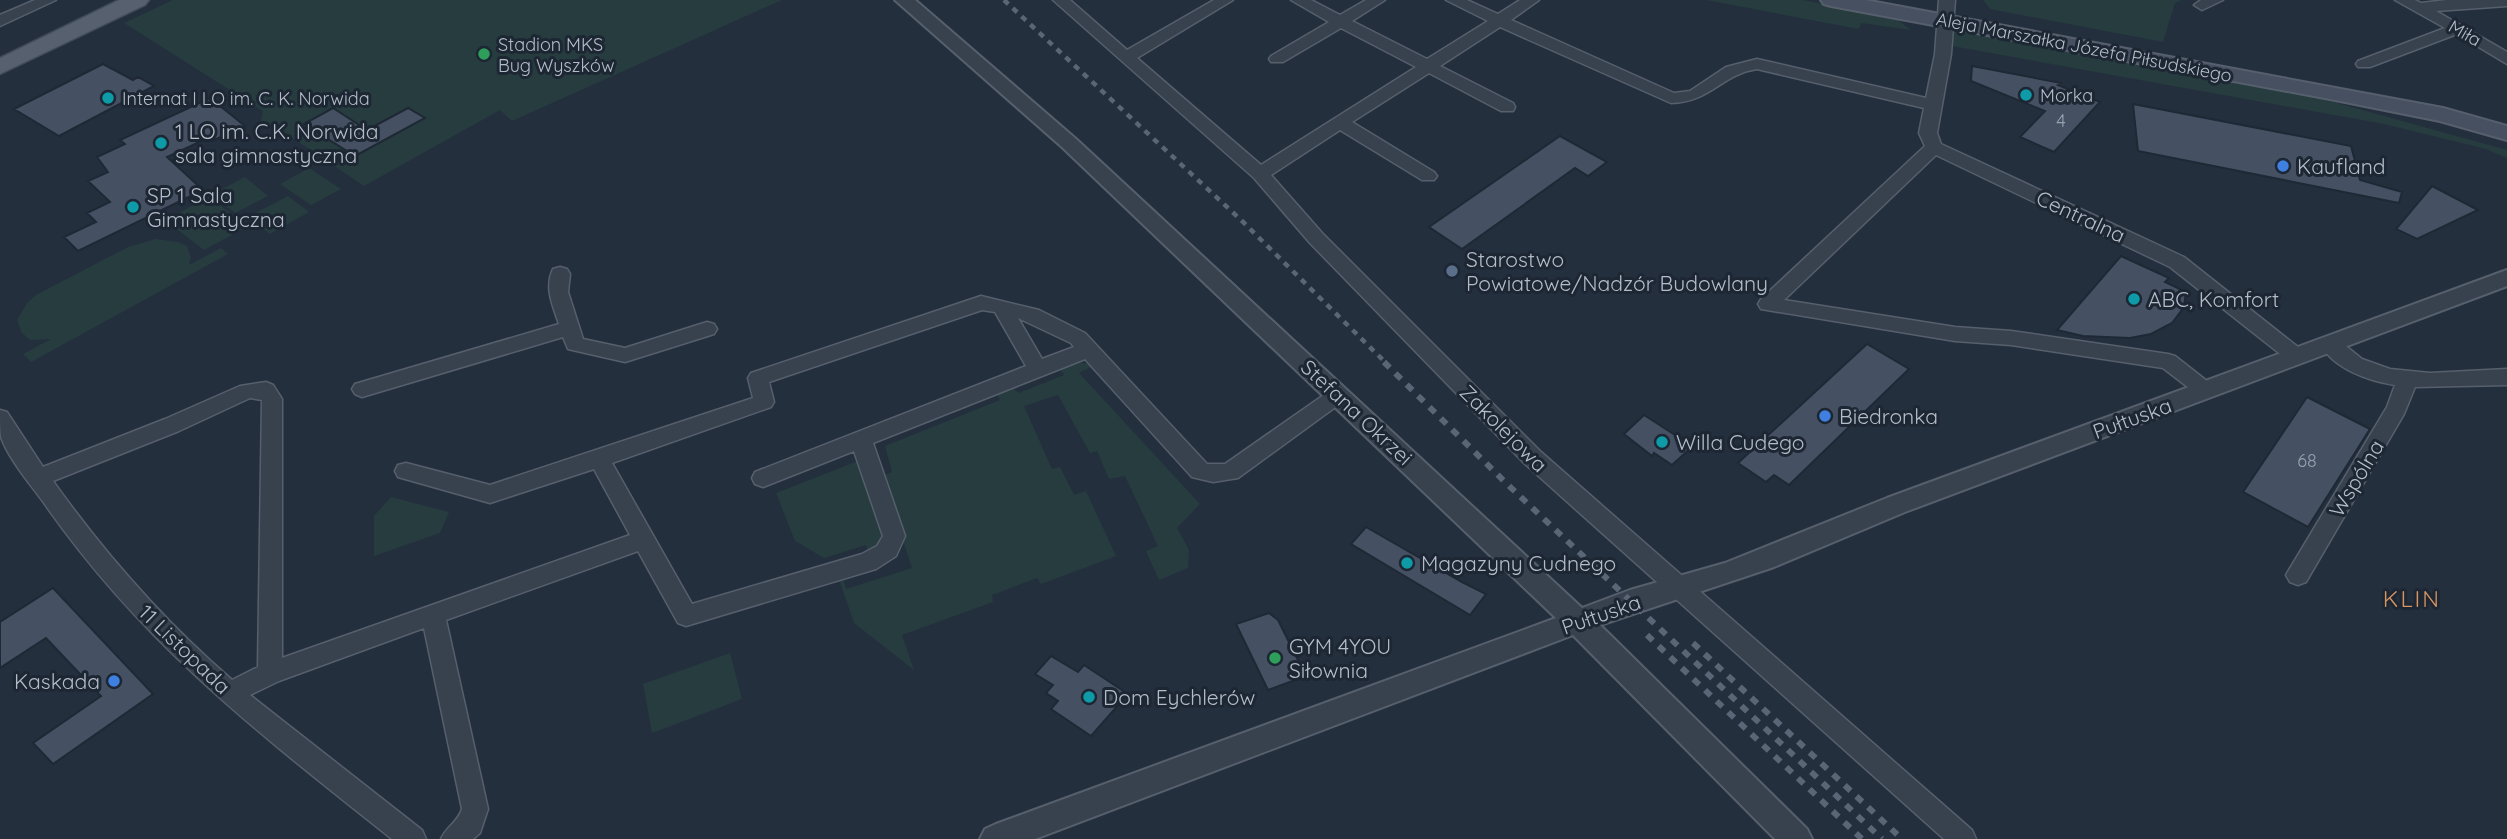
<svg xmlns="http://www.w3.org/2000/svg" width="2507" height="839" viewBox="0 0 2507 839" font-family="Quicksand,sans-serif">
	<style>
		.green { fill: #263c3f }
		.building { fill: #455162; stroke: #1f2835; stroke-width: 2 }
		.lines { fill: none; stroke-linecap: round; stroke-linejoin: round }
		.minor-casing { stroke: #565f6c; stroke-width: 3 }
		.tertiary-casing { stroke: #565f6c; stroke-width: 4 }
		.secondary-casing { stroke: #565f6c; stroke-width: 4 }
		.primary-casing { stroke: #414a57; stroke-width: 3 }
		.minor { fill: #38414e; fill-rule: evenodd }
		.tertiary { fill: #38414e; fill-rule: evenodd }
		.secondary { fill: #465061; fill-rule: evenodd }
		.primary { fill: #56606e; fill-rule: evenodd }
		.rail-far1 { stroke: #5a6575; stroke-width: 4.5; stroke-dasharray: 6 6; stroke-linecap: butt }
		.rail { stroke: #5a6575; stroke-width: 6; stroke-dasharray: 8 8; stroke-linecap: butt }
		.leisure-dot { fill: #2e9e5b; stroke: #1d2633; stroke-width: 2.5 }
		.culture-dot { fill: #0f9aa8; stroke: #1d2633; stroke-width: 2.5 }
		.shop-dot { fill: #3f7fe0; stroke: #1d2633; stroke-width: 2.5 }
		.service-dot { fill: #5c6f8a; stroke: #1d2633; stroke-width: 2.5 }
		.labels { text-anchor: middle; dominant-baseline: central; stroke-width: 6; stroke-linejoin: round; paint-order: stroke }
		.far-street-label { font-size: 18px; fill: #b4bcc9; stroke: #1d2633 }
		.far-poi-label { font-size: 18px; fill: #b4bcc9; stroke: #1d2633; text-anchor: start }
		.number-label { font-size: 18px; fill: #98a1af }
		.poi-label { font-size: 21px; fill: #b4bcc9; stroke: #1d2633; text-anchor: start }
		.street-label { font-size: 21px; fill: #b4bcc9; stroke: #1d2633 }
		.neighbourhood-label { font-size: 23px; letter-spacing: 2px; fill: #d59563; stroke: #1d2633 }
	</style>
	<rect width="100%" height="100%" fill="#242f3e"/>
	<path class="green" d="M173,0H782L512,121L500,110L364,186L278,128L261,121L263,111L124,23Z
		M1706,0H1802L1894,17L1911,30L1861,23L1859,29Z
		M1983,0H2182L2175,3L2163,42L1990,9Z
		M1953,25L2290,90L2507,150V158L2486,149L2384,124L1952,46Z
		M309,168L341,189L311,205L280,184Z
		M245,177L268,196L235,213L211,195Z
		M288,196L309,212L270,234L248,217Z
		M209,197L248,226L204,250L165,220Z
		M156,239L178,242L187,246L191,258L189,265L221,248L228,254L31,362L23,354L51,339L30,340L22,333L17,320L27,303L36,295L128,247Z
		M1076,362L1094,365L1079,373L1200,504L1177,528L1189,550L1188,568L1159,580L1146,551L1158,546L1125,476L1109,479L1097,451L1090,453L1058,395L1024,406L1052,469L1060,467L1074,495L1086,491L1116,556L1041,584L1037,578L992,595L993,602L902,635L914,670L854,623L838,576H842L846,589L912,568L882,476L892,472L885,446L1000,400L995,390L1009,385L1019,393L1064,375L1059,367Z
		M863,459L887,538L869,554L866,545L824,558L795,541L776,493Z
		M391,497L449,512L440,533L374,556V516Z
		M730,653L742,699L652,733L643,684Z"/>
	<path class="building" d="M103,64L133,80L138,77L154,86L59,136L14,109Z
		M1972,66L2061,83L2058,85L2100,102L2054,152L2020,137L2045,111L1971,81Z
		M210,98L245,126L212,141L208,138L167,157L203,190L78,251L64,237L96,222L87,213L110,202L88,181L108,172L97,157L125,144L120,140Z
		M2133,104L2351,146L2360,180L2402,192L2399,203L2138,151Z
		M333,108L367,130L408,108L425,118L355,156L304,124Z
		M1560,136L1607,162L1588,176L1575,168L1462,249L1429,227Z
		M2432,186L2478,210L2417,239L2396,229Z
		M2121,256L2169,278L2165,282L2186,292L2184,307L2172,323L2151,334L2130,338L2083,336L2057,330Z
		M1867,344L1909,369L1789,485L1774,475L1766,482L1738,463Z
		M2307,397L2370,429L2308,527L2243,492Z
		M1644,415L1675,435L1693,446L1672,465L1654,453L1652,456L1624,434Z
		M1366,527L1462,582L1486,594L1470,615L1351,544Z
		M53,588L153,694L53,764L33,743L101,696L46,638L0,668V622Z
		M1269,613L1278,620L1306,676L1268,690L1236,624Z
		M1051,656L1078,672L1084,665L1128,694L1091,736L1051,709L1058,701L1046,693L1053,685L1035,674Z"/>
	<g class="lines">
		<defs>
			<path id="minor" d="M35,0H56L0,26V15Z
				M1053,0H1070L1127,50L1214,0H1233L1137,58L1261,165L1416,67L1341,28L1283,62H1271L1269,59L1271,56L1329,22L1291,0H1311L1340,15L1366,0H1385L1352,21L1427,59L1488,21L1446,0H1467L1498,14L1520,0H1539L1511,20L1674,93L1690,91L1726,67L1757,59L1926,98L1935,54L1939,0H1955L1951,54L1937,133L1941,144L2184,257L2303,351L2306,356L2303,361L2296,363L2289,361L2170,267L1936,155L1784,300L1955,327L2011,331L2168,354L2175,356L2212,385L2215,390L2212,395L2205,398L2198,395L2163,368L2011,345L1955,341L1761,309L1758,304L1761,299L1925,146L1919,133L1924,108L1757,69C1722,74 1711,102 1671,103L1500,27L1440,66L1513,103L1515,107L1513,111H1501L1429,73L1352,122L1434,172L1437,176L1434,180H1422L1340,130L1271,175L1323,234L1541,452L1972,830L1976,839H1944L1525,464L1309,242L1254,178Z
				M2201,0H2223L2202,10L2194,5Z
				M2395,0H2415L2421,3L2447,0H2507V6L2436,11L2507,52V64L2457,34L2370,67H2358L2356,64L2358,61L2445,28Z
				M560,267L567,269L570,274L568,292L583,339L625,348L707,322L714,324L717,329L714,334L625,362L568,349L563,337L362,397L355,394L352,389L355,384L559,324C553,306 544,288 553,269Z
				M981,296L1039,310L1085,333L1207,464H1225L1331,390L1338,387L1345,390L1348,395L1345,400L1238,478L1213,482L1192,477L1085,359L873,443L905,536L896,556L876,569L686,626L678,623L638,551L446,620L488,809L480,833L473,839H441C446,827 458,822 462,809L424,628L279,681L250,695L422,830L426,839H392C260,734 143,645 44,503C31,485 8,458 1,437C0,429 0,418 0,410L7,412L43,467L165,419L240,386L266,382L273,385L282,399V658L630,535L594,469L490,503L398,477L395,471L398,465L406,463L490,485L753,398L748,378L751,373ZM982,310L995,312L1026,366L755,472L752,478L755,484L763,487L854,451L883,536L877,546L862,554L692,604L612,463L771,407L774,402L769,382ZM1018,318L1071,343L1074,347L1042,359ZM250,398L262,400L258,667L232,680C164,621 105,554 53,481L179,431Z
				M2330,337L2337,339L2362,359L2390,369L2430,373L2507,369V385L2415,387L2404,414L2306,582L2298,585L2290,582L2286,575L2387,407L2395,385C2369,381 2334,369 2320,344L2323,339Z"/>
			<path id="tertiary" d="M895,0H915L1076,139L1582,608L1630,590L1725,563L1887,498L2507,270V286L1905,512L1774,567L1600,625L1807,829L1812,839H1775L1573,635L1035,839H980L985,829L996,824L1556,618L1062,147Z"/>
			<path id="secondary" d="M1821,0H1865L2443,108L2507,126V140L2440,121L2330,99L1831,6L1824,4Z"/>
			<path id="primary" d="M119,0H149L145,5L0,74V58Z"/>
		</defs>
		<use href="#minor" class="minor-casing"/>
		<use href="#tertiary" class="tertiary-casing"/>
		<use href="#secondary" class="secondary-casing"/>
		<use href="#primary" class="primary-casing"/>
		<use href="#minor" class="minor"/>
		<use href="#tertiary" class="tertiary"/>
		<use href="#secondary" class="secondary"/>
		<use href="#primary" class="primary"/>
		<path class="rail-far1" d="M1004,0L1241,220L1386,363"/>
		<path class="rail" d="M1384,362L1506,483L1882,839
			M1647,635L1862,839
			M1693,643L1902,839"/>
	</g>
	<g class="leisure-dot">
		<circle cx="484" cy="54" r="7"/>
		<circle cx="1275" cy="658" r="7"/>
	</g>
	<g class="culture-dot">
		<circle cx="2026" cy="95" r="7"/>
		<circle cx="108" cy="98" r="7"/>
		<circle cx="161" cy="143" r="7"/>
		<circle cx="133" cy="207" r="7"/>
		<circle cx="2134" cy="299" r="7"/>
		<circle cx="1662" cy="442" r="7"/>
		<circle cx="1407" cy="563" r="7"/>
		<circle cx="1089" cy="697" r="7"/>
	</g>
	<g class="shop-dot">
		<circle cx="2283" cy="166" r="7"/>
		<circle cx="1825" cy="416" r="7"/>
		<circle cx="114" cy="681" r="7"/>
	</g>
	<circle class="service-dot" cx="1452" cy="271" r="7"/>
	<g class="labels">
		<g class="far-street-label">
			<text transform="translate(2465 33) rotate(30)">Miła</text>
			<text transform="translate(2084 47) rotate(11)">Aleja Marszałka Józefa Piłsudskiego</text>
		</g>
		<g class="far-poi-label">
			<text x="498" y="44">Stadion MKS<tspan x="498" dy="21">Bug Wyszków</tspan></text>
			<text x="2040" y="95">Morka</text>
			<text x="122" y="98">Internat I LO im. C. K. Norwida</text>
		</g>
		<g class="number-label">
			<text x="2061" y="120">4</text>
			<text x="2307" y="460">68</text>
		</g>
		<g class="poi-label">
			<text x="175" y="131">1 LO im. C.K. Norwida<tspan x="175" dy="24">sala gimnastyczna</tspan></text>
			<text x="2297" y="166">Kaufland</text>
			<text x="147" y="195">SP 1 Sala<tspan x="147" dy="24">Gimnastyczna</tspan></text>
			<text x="1466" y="259">Starostwo<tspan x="1466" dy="24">Powiatowe/Nadzór Budowlany</tspan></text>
			<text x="2148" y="299">ABC, Komfort</text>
			<text x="1839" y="416">Biedronka</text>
			<text x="1676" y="442">Willa Cudego</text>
			<text x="1421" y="563">Magazyny Cudnego</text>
			<text x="1289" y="646">GYM 4YOU<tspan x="1289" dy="24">Siłownia</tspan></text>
			<text x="100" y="681" text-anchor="end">Kaskada</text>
			<text x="1103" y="697">Dom Eychlerów</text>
		</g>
		<g class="street-label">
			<text transform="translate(2081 216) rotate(25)">Centralna</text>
			<text transform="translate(1357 412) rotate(43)">Stefana Okrzei</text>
			<text transform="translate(2132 418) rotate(-20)">Pułtuska</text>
			<text transform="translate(1504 428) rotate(45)">Zakolejowa</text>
			<text transform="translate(2356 478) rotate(-59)">Wspólna</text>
			<text transform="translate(1601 614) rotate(-19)">Pułtuska</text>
			<text transform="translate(185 649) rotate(44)">11 Listopada</text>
		</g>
		<g class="neighbourhood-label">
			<text x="2412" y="598">KLIN</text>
		</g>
	</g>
</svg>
